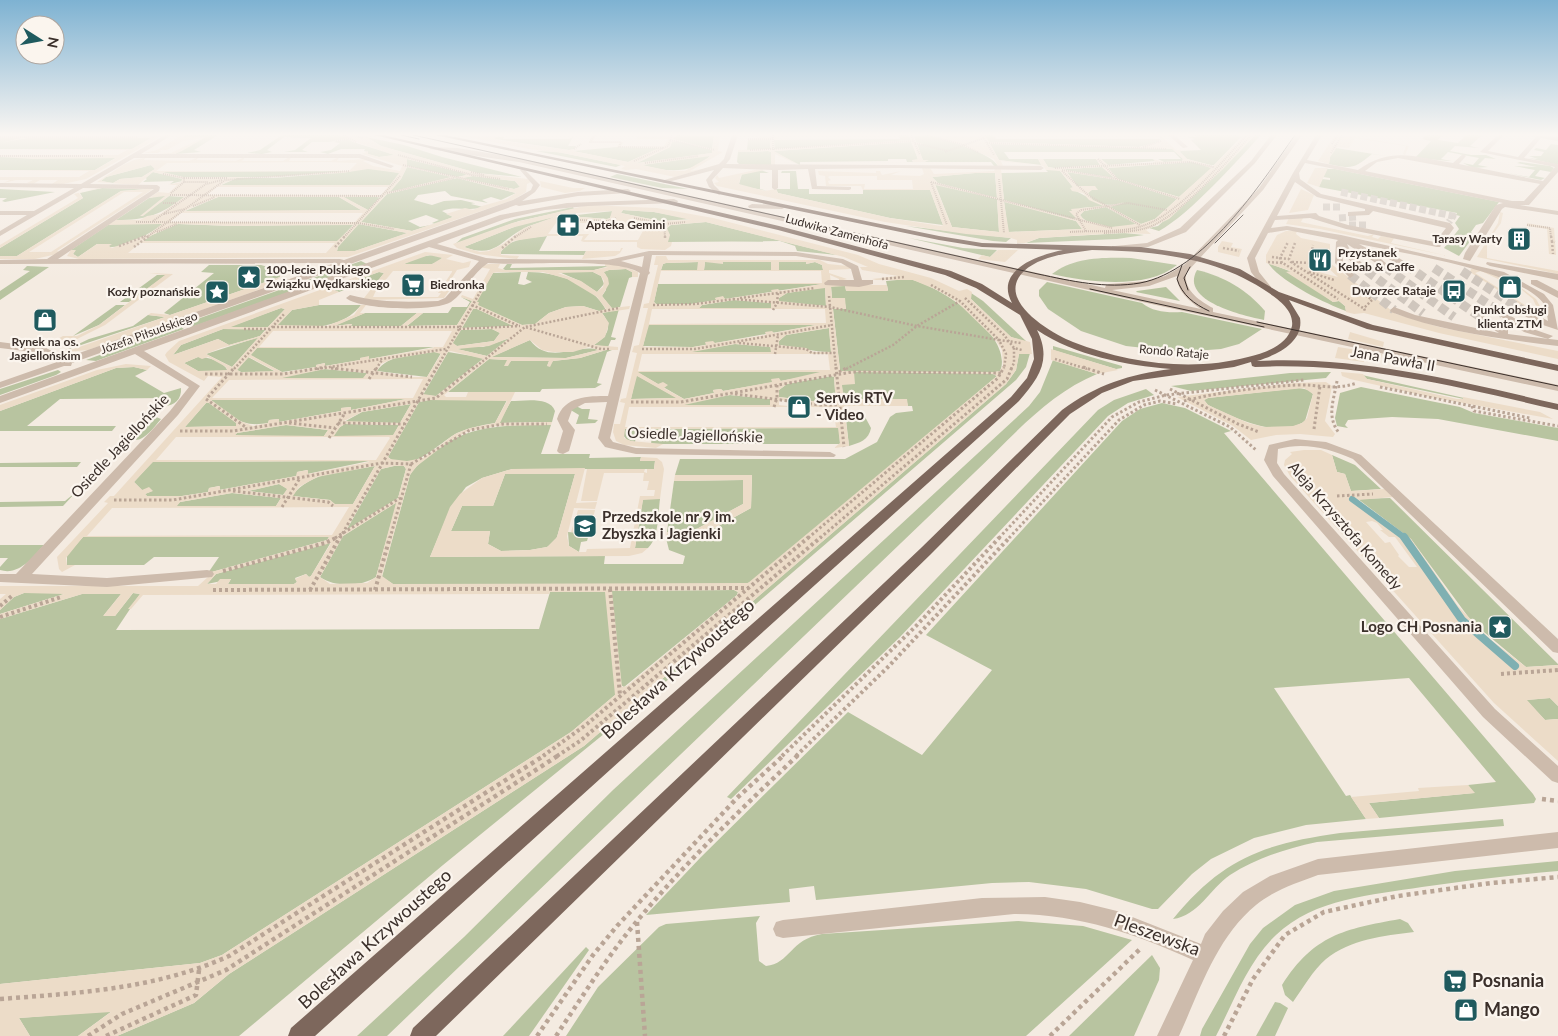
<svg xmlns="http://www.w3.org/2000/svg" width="1558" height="1036" viewBox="0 0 1558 1036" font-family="Lato,sans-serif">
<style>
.green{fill:#b8c4a0}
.plaza{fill:#ecdcc8;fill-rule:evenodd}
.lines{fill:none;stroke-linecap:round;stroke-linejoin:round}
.stream-far1{stroke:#7fb0b2;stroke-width:6}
.stream{stroke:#7fb0b2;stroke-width:8}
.minor-tunnel-far1{stroke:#cfc6bd;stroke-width:7;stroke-dasharray:7 3;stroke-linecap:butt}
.minor-tunnel{stroke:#cfc6bd;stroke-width:9;stroke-dasharray:9 4.5;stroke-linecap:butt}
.path-far4{stroke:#b9a596;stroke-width:2;stroke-dasharray:1 1;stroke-linecap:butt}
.path-far3{stroke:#b9a596;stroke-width:2.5;stroke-dasharray:2 2;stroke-linecap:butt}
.path-far2{stroke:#b9a596;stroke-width:3;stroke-dasharray:2.5 2.5;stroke-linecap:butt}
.path-far1{stroke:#b9a596;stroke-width:4;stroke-dasharray:3 3;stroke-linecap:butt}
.path{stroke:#b9a596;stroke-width:4.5;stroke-dasharray:4 4;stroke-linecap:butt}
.minor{fill:#cdbbac;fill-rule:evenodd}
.major{fill:#7d675c;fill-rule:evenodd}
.tram{stroke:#3b302b;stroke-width:1}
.labels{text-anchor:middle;stroke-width:4.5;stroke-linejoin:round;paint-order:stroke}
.far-poi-label{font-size:12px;font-weight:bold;fill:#3b302b;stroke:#fbf5ee;text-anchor:start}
.far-street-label{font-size:12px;fill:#3b302b;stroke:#fbf5ee}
.street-label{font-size:15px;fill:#3b302b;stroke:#fbf5ee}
.poi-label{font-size:15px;font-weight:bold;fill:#3b302b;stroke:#fbf5ee;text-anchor:start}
.near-street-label{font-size:18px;fill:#3b302b;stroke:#fbf5ee}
.near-poi-label{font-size:18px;font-weight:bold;fill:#3b302b;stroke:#fbf5ee;text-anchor:start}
</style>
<rect width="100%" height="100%" fill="#f4ebe1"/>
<g class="green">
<polygon points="185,135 218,135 194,150 201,152 175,154 205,137 182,137"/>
<polygon points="282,135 340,135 348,138 329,142 312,142 302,150 308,152 284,152 295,150 311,138 284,137 267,150 272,152 262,154 247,153 260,150"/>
<polygon points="356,135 404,145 442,157 522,177 477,173 381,146 368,138"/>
<polygon points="496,135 496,137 504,137 503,139 569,139 573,137 568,146 576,146 574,149 569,150 495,139"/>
<polygon points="677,135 714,136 712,149 672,139"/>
<polygon points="899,135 909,135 911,140 774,149 774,140 900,139"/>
<path d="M928,135c17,5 62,17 70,31h-4l-3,-4h-67l5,-2 -6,1 -6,-17 6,1 -7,-3 -2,-6z"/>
<polygon points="984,135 993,135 996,139 1161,139 1158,142 1139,147 992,142 989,142"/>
<polygon points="1194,135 1239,135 1241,137 1214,165 1211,165 1187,159 1179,151 1201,150 1191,140 1195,139 1187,137 1197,137"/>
<path d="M1255,135h6c-25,27 -71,79 -102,96l-10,-3 9,-2 81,-74z"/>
<polygon points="1426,135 1442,135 1438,140 1458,143 1466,135 1482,135 1470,146 1479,148 1455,146 1450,151 1471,155 1486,155 1496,159 1485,158 1478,165 1488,167 1473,168 1463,163 1473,165 1479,158 1448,152 1441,159 1451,161 1449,161 1415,158 1431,141 1422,139"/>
<polygon points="0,138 151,138 132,149 0,149"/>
<polygon points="348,139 353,142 395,155 379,157 368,154 368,152 364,151 365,149 341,149 328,154 320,152 331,150 340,143 333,142"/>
<polygon points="748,140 771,140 771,149 747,150"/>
<polygon points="677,141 712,150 712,153 637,163 670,147 672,142"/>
<polygon points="912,142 918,160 912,160 913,162 907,162 906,159 888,159 888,161 800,162 800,165 774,152 774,151"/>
<polygon points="990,144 1173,149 1183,159 1182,161 1164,162 1158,159 1181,159 1174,152 1004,152 1009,159 1038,159 1042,165 999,160"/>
<polygon points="1551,144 1558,145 1558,165 1528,158 1538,159 1529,156 1541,156 1544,152 1534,150 1536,148 1546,150"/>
<polygon points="617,147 660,148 628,162 573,151"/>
<path d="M1336,148l50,8 -14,-2c-18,15 -21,15 -43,10l1,-7z"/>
<polygon points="536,151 558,152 621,165 616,167"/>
<polygon points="768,151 771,152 771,166 739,164 737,162 738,152"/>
<path d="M711,155c-20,20 -44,17 -69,10z"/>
<polygon points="0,157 117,157 95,170 0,170"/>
<polygon points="407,159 460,172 467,175 457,177 407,166"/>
<polygon points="1043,159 1096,159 1100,165 1054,168 1048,167"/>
<polygon points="1101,159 1153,159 1155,161 1108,165"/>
<polygon points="361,162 371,167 368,168 400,173 390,185 219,186 237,178 274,178 348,172 355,170"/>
<polygon points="1192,162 1212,168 1179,197 1118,179 1108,168"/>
<polygon points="1520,162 1550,166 1554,168 1551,172 1540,170 1535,176 1545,178 1541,180 1507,173 1529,177 1535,170 1514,166 1537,167 1517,163"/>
<polygon points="151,165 155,169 142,177 120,179 113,183 101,181 106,177"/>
<polygon points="407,167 453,177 389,192 401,179"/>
<polygon points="1102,167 1115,178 1065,170 1066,169"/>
<polygon points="1052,169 1060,171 1076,191 1104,206 1081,208 1074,214 1076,218 1073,219 1004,200 1001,173 1048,172 1046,170"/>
<polygon points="1327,169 1335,169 1499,202 1483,223 1476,225 1471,232 1474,236 1459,256 1444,248 1459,229 1455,223 1460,216 1456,215 1457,213 1319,187 1322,179 1330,180 1330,178 1323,177"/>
<polygon points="761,170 769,173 760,173 760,189 768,191 741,186 739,184 742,174"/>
<polygon points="349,171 275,177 183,177 160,172"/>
<polygon points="782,171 796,171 798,189 809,189 809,194 863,194 863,190 930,190 943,225 890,218 778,193 776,189 790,189 790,173 781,173"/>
<polygon points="153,172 182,179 182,181 170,184 174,181 143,182 147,179 144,177"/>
<path d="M1067,172l51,8 59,19 -22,20 -14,5 -32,-17 16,-4c-13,2 -32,5 -37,-10l7,-7h-18z"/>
<polygon points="975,173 995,173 997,198 938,183 932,177"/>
<polygon points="617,174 688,189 662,188 610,177"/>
<polygon points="473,176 515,181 520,187 514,189 461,178"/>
<path d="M457,178l59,15 -15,7 -10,-3 -9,3 6,3 -37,-7 -6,-5 -27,4 -4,5 18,5 12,-4 17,-1 26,6 -13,-3 -3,1 12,3c-15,5 -27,-2 -41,4l11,6 -18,7 -3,-1 7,-3 -13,-5 -18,6 12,6 11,-2 -19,6 -51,-9 26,-28z"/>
<polygon points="935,184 997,199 999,232 952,227"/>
<polygon points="102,188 148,189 121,191 17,256 0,256 0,248 83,198 80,193"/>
<polygon points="0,189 55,192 5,202 2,201 7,198 0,198"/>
<path d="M158,196h8l-25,20 28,-20 16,1c-26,18 -37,23 -69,23l33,-22z"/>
<polygon points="218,197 339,197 361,210 183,212"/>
<polygon points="343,197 377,197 380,198 368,210"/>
<polygon points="1004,201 1076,221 1082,229 1008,232"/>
<polygon points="573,207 574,209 519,221 455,244 462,238 515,219"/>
<path d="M1106,207l30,17c-15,5 -47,5 -56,-9l4,-4z"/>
<polygon points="623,210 654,212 692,219 660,221 621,213"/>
<polygon points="613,211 610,218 607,219 568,216"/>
<path d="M554,217c-8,5 -20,6 -29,11 -25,12 -29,31 -61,19l55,-22z"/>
<polygon points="706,222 837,255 797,251 795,246 780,241 668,242 667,228 671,225"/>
<path d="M116,223l47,1c-12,9 -36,23 -51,23 -4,0 -11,-2 -15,-3l-19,13 -5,-3 2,-3 -4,-1 37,-25z"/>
<polygon points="178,224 233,226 354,224 338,241 143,241 152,235"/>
<polygon points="358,224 408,233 355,251 337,251 338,247"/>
<polygon points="906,226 1011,238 1006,242 993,241"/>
<polygon points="1125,233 1144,235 1117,239 1026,243 1039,238"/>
<path d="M547,236l-8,15h47l-2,4 -84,-1c6,-16 32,-16 47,-18z"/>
<polygon points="909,238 963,248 997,250 990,257"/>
<path d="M433,255l10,2c-8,11 -28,9 -39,7l14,-7z"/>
<path d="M1131,258l46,7c-30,25 -90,17 -125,9 21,-17 52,-17 79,-16z"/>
<polygon points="361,261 367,264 192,327 186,323"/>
<polygon points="699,262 698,270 661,270 663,264 666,263"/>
<polygon points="705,262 771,262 771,270 704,270"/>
<polygon points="778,262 806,262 806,264 815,262 822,265 823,270 778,270"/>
<path d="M1268,263l24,9 41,30 6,-1 6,5 1,5c-21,-8 -65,-29 -78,-48z"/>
<polygon points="507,264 512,264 510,268 609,266 594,270 505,270 503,269"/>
<polygon points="209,265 261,265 278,270 280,277 170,315 164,313 214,273 201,272"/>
<polygon points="27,266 49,267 0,300 0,291 30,271 23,270"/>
<polygon points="626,269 632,272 632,277 629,278 620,307 612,309 602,296 606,290 606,275 603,272 609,270"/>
<path d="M1197,270c28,7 49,19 68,41l-1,9c-20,-4 -85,-19 -67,-50z"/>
<polygon points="379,272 384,273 377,282 365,282 339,292 332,289"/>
<path d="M521,272l-3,12 6,1 8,-3 -6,-3 2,-7c29,0 64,11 78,38l-7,1 -16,-5 -17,1 -17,6 -14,11 -13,1 -45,-20 -1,-3 17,-29z"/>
<polygon points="559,272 593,272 601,276 604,284 597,292 580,281"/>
<polygon points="157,275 166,275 129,302 120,302"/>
<path d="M908,279c31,5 107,57 92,92l-10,2 7,3 -244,205 -11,4 -349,-1 -11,-7 28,-102 3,-5c44,-45 79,-45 138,-45l-10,29h49l-1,4 52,-1 -1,4h15l-1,8h-142l-30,9 -16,9 -15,20 -21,50 175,-1 -1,8h79l2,-8 -16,-6 -3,-12h31l54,-30 1,-33h-77l5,-16h165l32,-17 13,-25 6,-4 17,-2 -1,-5h-4l-2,-7h-51v4l-11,1 -11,-95h13l-2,-11h-12l-1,-12h14l1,4h42l-2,-9z"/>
<path d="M1047,282l95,21c11,9 26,10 40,9l80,17 -23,15 -18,5 -40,3 -55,-6 -45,-15 -33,-22 -9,-13v-6z"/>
<polygon points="658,284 822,284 725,299 722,297 715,298 717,300 691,304 656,304 654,302"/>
<polygon points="825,287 826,306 779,302 779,298 787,293"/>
<polygon points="1166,287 1180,301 1136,292 1137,291"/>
<polygon points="971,293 983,301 1027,342 1011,337 971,299"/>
<polygon points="461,297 472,301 457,325 407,326 423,313 448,313 452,307 467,307 470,302"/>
<polygon points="734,300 771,303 771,308 699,308 702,305"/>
<polygon points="116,305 125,305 99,325 73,336"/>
<path d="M319,305h42c-18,24 -56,25 -84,20l15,-15z"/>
<polygon points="281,308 285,309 268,327 229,327"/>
<polygon points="473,309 477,309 514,326 462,328"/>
<path d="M619,309l-8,28 5,1 -1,2h-4l-3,7 -14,-2c14,-9 19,-18 8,-32z"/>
<polygon points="365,313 417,313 401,326 351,326 352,324 333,326"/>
<polygon points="148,315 165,317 66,350 89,339 133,326"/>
<polygon points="648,325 816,325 693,347 643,346"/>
<polygon points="179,326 184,329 96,361 86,360"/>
<path d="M829,328l2,24c-18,0 -34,-5 -52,-7v-4l7,-6z"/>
<polygon points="223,329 266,329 260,336 229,345 218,339 173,355 181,345"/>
<polygon points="492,329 500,333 494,341 457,346 452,343 461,330"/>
<polygon points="259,337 232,367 206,354"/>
<polygon points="510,338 487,356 457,349 470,346 483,347"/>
<path d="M530,340c19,26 47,3 69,10l-33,8 -75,-1z"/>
<polygon points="735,344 771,347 771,352 692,353 692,351"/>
<polygon points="1053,346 1122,366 1122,368 1116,369 1053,350"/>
<polygon points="434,347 369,359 368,357 360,358 360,360 325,366 325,363 316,365 316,367 282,372 250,355 257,348"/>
<polygon points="606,350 612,350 607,352 597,383 602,384 595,388 542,389 540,392 448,392 489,359 508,360 505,366 511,361 549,361 547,366 553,361 580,358"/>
<path d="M434,352l7,1 -14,24 -50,-6c11,-17 38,-16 57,-19z"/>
<polygon points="448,352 484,358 436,396 423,395"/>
<polygon points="1030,353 1026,367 1016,380 626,716 443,865 239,1036 117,1036 194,1003 229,974 584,746 1006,384 1016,370 1019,354"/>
<path d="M198,357c10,0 25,4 30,14h-30l-14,-8z"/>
<polygon points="248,357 276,372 241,372 237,370"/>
<path d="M1053,360l44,14c-49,20 -85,63 -123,99l-587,563h-30l107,-99 149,-147 416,-384 11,-14z"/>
<path d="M134,367l13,3 -12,6 29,17 17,-5c1,12 -8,19 -19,18l4,-8 -106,1 -33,27h89l-4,5h-112v-20l116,-43z"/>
<polygon points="325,369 367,373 364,378 282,378 284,376"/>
<polygon points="58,370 61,372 56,375 0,395 0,389"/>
<polygon points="637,372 820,372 820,374 723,391 721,389 713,390 714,393 684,399"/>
<polygon points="1331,372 1326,378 1191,391 1171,386 1290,373"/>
<polygon points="636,375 677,398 631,399"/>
<polygon points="1362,375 1464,398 1464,399 1367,379"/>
<polygon points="831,376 834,377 836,404 779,397 779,390 787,384"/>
<polygon points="1361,387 1460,407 1474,413 1558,428 1558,441 1438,419 1392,417 1348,420 1345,425 1348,428 1337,426 1335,418 1340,393"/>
<path d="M1299,388l10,2 4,4 -8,27c-27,19 -72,-4 -97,-16l-4,-5 4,-2z"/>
<polygon points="1146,389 1154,395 1128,403 1108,416 900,637 731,799 727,797 1098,410 1114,400"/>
<polygon points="730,395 770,399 770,405 684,405 685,403"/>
<path d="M406,399l-55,11v-3l-10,1v3l-62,11v-3l-10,1 -1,3c-28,5 -35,-7 -57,-23z"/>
<path d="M429,400h78l-12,23c-14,2 -26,5 -38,10 -19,10 -46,43 -69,24l31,-55z"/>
<path d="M511,401c12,0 39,-5 44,10l-3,11 -53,1z"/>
<polygon points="206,403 209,403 237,423 236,426 185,427"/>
<polygon points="1162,403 1185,408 1231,431 1224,433 1533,794 1536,799 1534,803 1379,818 1369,803 1474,793 1468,785 1496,782 1409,678 1274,688 1346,796 1350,795 1366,819 1306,825 1254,838 1211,859 1192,874 1158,909 1152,909 1086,889 1029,882 992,883 816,900 814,886 789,889 790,902 646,915 701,857 848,712 922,755 992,670 926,635 1122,421 1140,409"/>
<polygon points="411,404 400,423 344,422 362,412"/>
<polygon points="576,406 582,409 590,409 588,419 598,420 595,423 576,424 579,415 569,409"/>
<path d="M845,411l19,4 7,13c-2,12 -12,15 -22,18z"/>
<path d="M156,417l5,2c-8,9 -19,27 -33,19l17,-18z"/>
<polygon points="345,424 399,425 393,436 333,436 340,427"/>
<polygon points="286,425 328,430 324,436 234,436 237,433"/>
<polygon points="839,428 840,444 651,444 652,436 636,436 635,442 627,440 623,435 625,429"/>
<polygon points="1332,455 1355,465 1381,489 1351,491 1345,474 1337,472"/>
<polygon points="369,461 307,474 307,470 297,472 297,476 219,490 219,486 209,488 208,492 182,496 147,496 145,494 152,491 142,490 134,482 152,462"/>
<polygon points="81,462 77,467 0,467 0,463"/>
<path d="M375,466l-22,38 -18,1 -5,-5 -38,-4c18,-25 55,-25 83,-30z"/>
<polygon points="394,466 404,466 406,469 398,498 346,531 381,469"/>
<polygon points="505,474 575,474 557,537 554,543 547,547 530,550 501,551 488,544 490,531 451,531 462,506 493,506"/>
<polygon points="743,480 743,504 691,532 667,532 674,481"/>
<polygon points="279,484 288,489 283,495 248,491"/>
<polygon points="76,492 63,506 0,507 0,502 65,501"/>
<polygon points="232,493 281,498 276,506 176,506 180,502"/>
<polygon points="1390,498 1558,664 1558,665 1526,667 1472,622 1411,539 1358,499"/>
<path d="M643,499h17c-2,14 -1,39 -12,49h-13z"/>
<path d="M397,502l-21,75c-15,10 -42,10 -56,0l23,-41z"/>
<polygon points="568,532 589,534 587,541 581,542 579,552 569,546"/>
<polygon points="83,537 329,537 327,540 208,573 219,557 154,557 144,565 67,565 67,555"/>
<polygon points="331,542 311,576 309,577 306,574 295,578 297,582 294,584 228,584 231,579 207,584 216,574"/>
<path d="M0,545h44c-11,12 -25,31 -44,25v-3l8,-9h-8z"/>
<polygon points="734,590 738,592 737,595 624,687 621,685 618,656 615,695 571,732 222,955 200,963 0,984 0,619 82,594 121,594 104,615 115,616 133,593 140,594 116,630 539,629 550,592 606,592 607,604 611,591"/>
<polygon points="24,593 67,593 0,614 0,610 14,597"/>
<polygon points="1550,698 1558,706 1558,719 1545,720 1526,700"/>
<path d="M1503,819l1,7 -187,16c-32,7 -60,16 -87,33 -20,14 -32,41 -57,44 50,-61 90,-75 167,-86z"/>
<path d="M1558,861v10c-46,4 -91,10 -136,16 -50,8 -107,11 -146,48 -28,26 -43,68 -60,101h-16l2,-7 48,-85 13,-16 32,-23 39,-14 121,-20z"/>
<path d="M760,916l-4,7 3,38 7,5c24,-2 24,-27 56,-32l196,-13 65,5 49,14 -106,96h-460l32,-49 61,-60 7,-3z"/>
<path d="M1400,919l8,4 6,9c-31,4 -63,7 -88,27 -13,11 -23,29 -33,43l-8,-7 -3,-10c32,-50 62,-56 118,-66z"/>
<polygon points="586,947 589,950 529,1036 503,1036"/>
<polygon points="1152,955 1160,968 1159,980 1134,1036 1069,1036"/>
<polygon points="1275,1002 1280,1003 1288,1008 1275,1036 1256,1036"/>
<polygon points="112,1011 78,1036 30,1036 19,1018"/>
</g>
<g class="plaza">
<polygon points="3,135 60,136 163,135 86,179 63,184 52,184 58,180 40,180 33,184 27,183 33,180 16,180 3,183 10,180 0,180 0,177 79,177 89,171 0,170 95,170 116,158 33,159 0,157 0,155 118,155 127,150 0,149 132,149 151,138 28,138 0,143 21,138 0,138"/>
<polygon points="182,135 185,135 183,137 206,137 182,151 175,154 159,154 171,153 202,138 183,141 167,150 159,150 161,151 158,153 144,153 157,150"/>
<path d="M340,135h16l12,3 13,8 96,27 51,6 3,3 -4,2 -1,8 -13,8 -165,57 -269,2 -12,-3 4,-6h5l-3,4 5,3 19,-13h15l-3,2 3,2 37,-14 13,-10 -54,1 8,-5h24l7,-4 13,-2 24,-17 -15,-1 -26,20h-3l25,-20 -16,2 9,-6 11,1 8,-8h-9l13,-3 1,-3 -29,-7 -15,13 -41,-3 26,-17 11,-5 11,-2 -1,2 45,1 10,-4 -3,3 40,1 9,-4 -3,4h41l6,-4h2l-2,4h42l8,-4 -2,4 30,-2 3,1 -7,1 10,5 27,5 2,-5 -40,-12 6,-3v3l11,3 15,-2 -46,-16 -19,3 19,-4zM407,159l53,13 7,3 -10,2 -50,-11zM325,162l32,1 -8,8h-193l11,-8zM151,165l4,4 -13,8 -22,2 -7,4 -12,-2 5,-4zM407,167l44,10 -61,15 11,-13zM368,169l31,4 -9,12h-170l17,-7 105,-5zM346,171l-71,6h-92l-20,-5zM473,176l42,5 5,6 -6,2 -51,-11zM457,178l59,15 -9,6 -25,7 -9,4 -8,-2 -19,6 7,3 -41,14 -51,-9 26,-28zM217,187h171l-7,8h-174zM218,197h121l22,13 -177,1zM344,197h36l-12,13zM181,213h182l-8,9h-185zM178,224l55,2 121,-1 -17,16h-194l9,-6zM359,224l48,9 -52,18h-18l1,-4zM140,243h195l-9,10h-198z"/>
<path d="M457,135l25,2 2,-1 -6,-1h18l-1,4 9,2 65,9 9,-1 -5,2 55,11 31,-14 -42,-1 2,-4 -30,-1 3,-7h85l-4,4 39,10 2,-13 -2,-1h8l-2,16 5,1 -33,19 12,-2 -27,8 -39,-8 -10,1 -5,-1 4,-3 -62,-13 -34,-4zM597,135h42l-3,4h32l-4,7h-43l3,-4h-32zM678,141l34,9v3l-75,10 33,-16 2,-5zM711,156l-26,15h-14l-29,-6z"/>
<path d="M768,135l12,3 -6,2 1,9 136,-9 -2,-5h75l5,7h3l147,5 19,-5 3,-3 -5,-4h4l16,15h6l-2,2 7,7 26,7 28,-28 -2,-3h16l-32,34 -54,50 -23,11 5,4 -32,-1 -80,5 -14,5h-8v-3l-6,-2 -45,-4 -81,-12 -168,-36 -3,-3 5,-1 -4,-4 2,-3 2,3 36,-8h10l-24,5 -2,9 26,7 11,-2 2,4 112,25 51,8 2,-1 -13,-35h-67l-2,-4h-35l-1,-10 -6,-1 -1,-4 58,2v-2h4l2,4 19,-4 -10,4 29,1 4,-2 -2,-6h8l4,6 60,-3 1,-2 6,-1 3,32 69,19 3,-1 -7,-7h3l-1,-2 32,-3 -14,-6 -6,-7 -11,-2 -2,-3 3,-1 -13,-16 -14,-1 -3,-4 -42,-5 2,5h-5l-4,-7 -30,-13 -36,-11 -14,1 2,6 8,2h-7l6,16h6l-5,2h-11l-1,-2 6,-1 -7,-17 -137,9 25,14 -24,-11v12h-4v-14l-3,-1 -30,1v-2l32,-1v-9h-22zM990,144l182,5 11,10 -1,2 -18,1 -11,-3 2,2 -2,2 -45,2 -7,-6h-5l4,6 -46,3 -6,-1 -5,-8h-5l3,6h-6l-36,-5zM1192,162l19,6 -32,29 -61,-18 -10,-11zM1102,167l12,11 -49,-8 1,-1zM1067,172l51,8 59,19 -22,20 -14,5 -31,-17 15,-5 -17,4 -15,-6 -5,-7 4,-3h6l-3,-4h-18zM975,173h20l2,25 -59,-15 -6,-6zM830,176h47v4h35l1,9h-49l1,-5h-36l-1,-3 3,-1 -3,-3zM935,185l62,14 2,33 -47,-5zM1004,202l72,19 6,8 -73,3zM1106,207l30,17 -25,3 -27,-7 -4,-5 4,-4z"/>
<polygon points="1335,135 1344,135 1409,146 1405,155 1403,154 1406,146 1355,138 1349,148 1337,147 1330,157 1329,164 1318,161"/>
<polygon points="1315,168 1328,168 1319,187 1307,183"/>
<polygon points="540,181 573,188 585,188 580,191 565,193 541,187"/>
<path d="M102,187h42l9,2 -96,62 2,1 -2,2 -22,5h-35v-3h17l104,-65 26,-2 -45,-1 -21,4 -2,1 4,5 -83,50v-3l78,-47 -4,-4zM124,192h19l-92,60h-22z"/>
<polygon points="1301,189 1314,195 1308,210 1289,213"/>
<path d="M588,205l69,3 56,10 145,37 21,9 52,14 28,13 8,-2 5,3 -1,7 40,38 19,5 2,12h-13l-3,16 -10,14 -422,362 -355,228 -35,29 -77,33h-39l33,-24 -92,6 11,18h-30v-52l200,-21 22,-8 349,-223 44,-37 -10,-103h-55l-1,2 -406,1 -12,14h-3l12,-15 -7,-1 -18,23h-12l18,-22h-39l-82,25v-5l64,-20 -40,-1 -10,4 -14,13v-11l6,-5h-6v-8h198l10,-9v-4l119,-33 2,-3h-246l-17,21 1,7h8l-13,7 -3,-3 -2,-12 51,-54 -4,-1 6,-6h4l108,-119 -14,-1 -4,5 -35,-19 -4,-7 2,-3 12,-11 246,-89 28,3 -7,4 17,4 8,-2 -2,6 -12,3 -12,19 4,2 -5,7 -76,2 -4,-2 20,-25 -5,-1 -47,17 7,3 -20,8v5l-27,5 -14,15 49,1 27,-11 7,-10h5l-6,8h5l-30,13 17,-2 -1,2h50l16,-13h6l-16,13 50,-1 15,-24 -11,-4 1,-2 11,4 17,-30 -11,-2 9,-3h12l-2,4 7,2h89l14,-3 -3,-1v-2l15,1 18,7v5h-6v-5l-6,-3 -17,1 -5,2 4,6 1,6 -7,12 10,12 18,-2 -1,3 -27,4 7,10 -1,4 -3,10 -11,8 24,2v3h-12l-26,8 -27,3 -3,6 -3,-1 2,-5h-38l-3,5h-4l3,-6 -18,-1 -45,36 2,2h20l2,-5h47l-15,31 52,-1 -1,3 -55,1 -28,5 -21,12 -30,23 -7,9 -28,101 11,8 355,-1 249,-207 -3,-2 -140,-2 1,12 -13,1 2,18h11l-1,-4h53l1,7h-64l5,40 -15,2 6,-5 -2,-15 -213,1 -1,9 7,3 32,3 -7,4 -32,-3 -8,-4 -3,-9 1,-8h6l5,-21 -5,-1 1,-3 5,-1 11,-45 -5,-1 2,-6 5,-1 9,-37h-5l1,-4 5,-1 9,-38h-4l2,-9h10l2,4h152l8,4 20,2 3,3 -22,1v3l18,6 -8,2v-2l-9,-4 1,10h56l1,6h-42l-1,-5 -14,1 1,11h13l1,11h-13l7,62 155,1 5,-1 3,-6 -1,-15 -7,-11 -38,-37 -20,-12 -24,-10h-37l-4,-1 26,-3 -36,-6 -2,-3h8l-24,-10 -138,-35 -36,3 -3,3 3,7 -2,7h4l-1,4 -6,4 -24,-1 -4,-2v-5h-53l-3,-1 2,-5h-36l-34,5 -12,10v4l18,1 -2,3 -40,-5 -20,-6 -4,-4 59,-21zM623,210l31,2 37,8 -31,1 -39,-8zM612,211l-2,7 -3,1 -39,-3 8,-3zM554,217l-30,11 -21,16 -14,7 -9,1 -16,-5 47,-19zM556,223h52l-4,6h40l-6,11h-54l5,-6h-41zM429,255l13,3 -10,6h-28zM698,262l-1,8h-36l2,-6 3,-1zM705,262l18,2v-2h48v8h-67zM779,262h27v2l9,-2 7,3 1,5h-44zM393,271h59v1l-14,21h3l-3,4h-65l7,-15h4zM661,271h160l1,12 -164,1zM497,272h46l24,7 30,18 9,12 -7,2 -16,-5 -17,1 -17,6 -14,11 -13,1 -44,-20 1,-3h-2l16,-29zM593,272l8,4 3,5 -1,6 -6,5 -16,-11 -23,-8zM658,284h164l-42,7 -2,-2 -7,1 1,2 -47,7 -2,-3 -8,2 1,2 -25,4h-35l-2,-2zM825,288l1,18 -47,-5v-3l8,-5zM734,300l37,3v5h-72l3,-3zM281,308l4,1 -17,18h-37zM473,309h4l36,17 -51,2zM652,309h173l1,14 -177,1zM649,325h167l-42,8 -2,-2 -7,1 1,3 -51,8 -2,-2 -8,1 1,3 -13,2h-47l-3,-1zM829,328l2,24h-18l-7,-4 -27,-3v-4l7,-6zM223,329l43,1 -6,6 -31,9 -11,-6 -45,16 8,-10zM492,329l8,4 -6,8 -37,5 -4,-3 8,-13zM273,331h179l-9,16h-184zM258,338l-26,29 -26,-13 15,-6zM509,338l-22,18 -30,-7 32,-3zM530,340l12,10 11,2h20l16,-5 9,3 -32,8 -74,-1zM735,344l35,3 1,5h-79zM257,348l176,-1 1,1 -65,11v-3l-9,2v2l-35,6v-3l-9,2v2l-29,5h-5l-31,-17zM451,351l32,8 -47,37 -13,-2 25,-42zM434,352l7,2 -14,23h-14l-36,-6 4,-7 11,-5zM642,354h186l2,16 -192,1zM198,357l4,2 6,-2 18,10 1,3 -29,1 -14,-8zM249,357l26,14 -34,1 -4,-2zM325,369l42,4 -4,5h-81zM638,372h182l-39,9 -2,-3 -8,1 1,3 -49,9 -2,-2 -8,1 1,3 -30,6 -20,-11 4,-3 -5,-3 -5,2zM637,376l39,22 -45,1zM831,376l3,1 2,27 -57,-7v-7l8,-6zM423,379l-10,19h-201l17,-18zM730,395l40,4v6h-86zM406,399l-55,11v-3l-10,1v3l-62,11v-3l-10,1 -1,3 -15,3 -13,-5 -29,-21zM429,400l78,1 -12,22 -25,5 -15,6 -32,24 -16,3 -17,-2 -2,-2 31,-55zM779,400l27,3 1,4h26l3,20h-211l4,-20h168l-18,-2zM206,403h3l27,20v3l-51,1zM411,404l-11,19 -56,-2 18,-9zM345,424l54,1 -6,10 -59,1 6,-9zM286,425l42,5 -4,6 -89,-1 2,-2zM176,437h213l1,1 -14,22h-220zM153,462l215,-1 1,1 -61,12v-4l-11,2 -1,4 -76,14v-4l-11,2 -1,4 -26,4h-35l-2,-2 8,-3 -4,-4 -7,3 -8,-8zM375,466l-22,38h-18l-5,-4 -37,-4 6,-9 18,-10zM394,466h10l2,3 -8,29 -52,32 35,-61zM279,484l8,5 -4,6 -35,-4zM232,493l49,5 -5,8h-99l3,-4zM396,503l-20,74 -9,6 -37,1 -10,-7 23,-41zM349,507l-17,28 -245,1 25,-28zM331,543l-20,33 -2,1 -3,-3 -11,5 2,3 -3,2h-66l3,-5h-11l-4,5h-9l9,-10zM734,590l4,2 -1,3 -110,91 -5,1 -10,-96z"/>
<polygon points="1500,212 1503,213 1501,223 1487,243 1487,258 1558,271 1558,274 1477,257 1498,223"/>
<polygon points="1289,218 1303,218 1301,222 1305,223 1368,236 1374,234 1372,237 1378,239 1381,236 1394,238 1391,243 1448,256 1320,229 1286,224"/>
<polygon points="1527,223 1554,228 1556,255 1549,254 1547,229 1527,226"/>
<path d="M1286,231h11l-1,3 5,4 29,6v19l66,51 43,13 119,24v8l-119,-26 -75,-20 -10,1 -8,-2 -1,-6 -6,-5 -6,1 -47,-30 5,-1 -25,-8v-8l11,-20zM1317,249l6,1 2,15 13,12 -27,-7 3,-2 11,3 -8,-8z"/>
<polygon points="1222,241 1233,243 1231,247 1242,249 1239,257 1218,252 1218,247"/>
<polygon points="621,248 623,248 620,253 615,256 582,259 586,251 620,251"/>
<polygon points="998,250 1018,250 1005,262 978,259 982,255 990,257"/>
<path d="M1471,269h7l38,15 20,15 5,9 -3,3 -11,-2 -57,-37zM1481,271l41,19 11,9 4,9 -9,-1 -53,-34z"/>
<polygon points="149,273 173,274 105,325 67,344 52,345 54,341 63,336 77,336 99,325 165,275"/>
<polygon points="280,277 272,285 88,350 65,352 165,317 148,315 151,313 170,315"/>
<polygon points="1350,332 1384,342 1383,347 1348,339"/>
<polygon points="1338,347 1382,354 1381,359 1366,356 1364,362 1335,358"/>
<polygon points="1051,349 1116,369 1118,370 1097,374 1051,360"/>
<polygon points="126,364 151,366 147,370 134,367 116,368 0,411 0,405 97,370"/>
<polygon points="1341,372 1363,374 1367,379 1457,399 1463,399 1463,397 1540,412 1553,419 1430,397 1350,379 1342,376"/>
<path d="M1326,382l6,4 -7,35 10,13 -2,3 -33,-3 -24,1 -25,5 -18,-14 -56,-29 117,-14zM1304,388l9,6 -6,24 -5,5 -9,3 -29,1 -16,-4 -40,-18 -4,-5 4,-2z"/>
<path d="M1304,450h17l11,5 5,17 8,2 6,17 34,-2 8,8 -35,3 53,39 47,67 32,33 36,28 32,-2v41l-8,-8 -23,2 18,20 13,-1v42l-64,-58 -204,-227 -6,-11 1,-5 7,-6 -2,-2zM1372,521l5,2 6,7h-3l9,7h6l22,30h-8l-11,-11 1,-1 -9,-13 -5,1 -19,-21z"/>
<path d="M641,457l16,1 5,4 2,7 -4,30 -17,1 -8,48h13l-6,5 -13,3 -199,1 20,-50 10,-13 22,-16 30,-9 73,-1 -9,35 21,-1 -2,7 -21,-1 -7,28 2,10 10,6h7l1,-3 43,-1 10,-52h14l1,-6h-8l2,-9h-6l1,-8h-40l-7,28h-16l6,-32h58l-1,3 3,1v-4h7l1,-8h-15zM505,474h70l-18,63 -10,10 -17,3 -29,1 -13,-7 2,-13h-39l11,-25h31z"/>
<polygon points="675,475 752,475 751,508 696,538 666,538 667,532 691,532 743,504 743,480 674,481"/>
<polygon points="578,510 595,510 590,532 571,532"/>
<polygon points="1468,785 1475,793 1369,803 1379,818 1366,819 1351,797 1419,791 1418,788"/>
</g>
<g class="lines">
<polyline class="stream-far1" points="1352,499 1405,538"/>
<polyline class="stream" points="1404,537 1462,620 1515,666"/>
<g class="minor-tunnel-far1">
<polyline points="1341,192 1453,216 1449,222"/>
<polyline points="1323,207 1340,207"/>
<polyline points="1339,218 1356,217"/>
<polyline points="1349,225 1367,225"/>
</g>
<g class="minor-tunnel">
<polyline points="1406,265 1483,319"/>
<polyline points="1385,267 1454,317"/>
<polyline points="1434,268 1503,314"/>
<polyline points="1367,271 1423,313"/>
<polyline points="1462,271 1522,310"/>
<polyline points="1350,275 1394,310"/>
</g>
<g class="path-far4">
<polyline points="343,135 356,142"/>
<polyline points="352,135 363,138"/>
<polyline points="595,135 590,142 621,142 619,147 663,148"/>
<polyline points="773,135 773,150"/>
<polyline points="911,135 920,155"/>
<polyline points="928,135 963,145 979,153"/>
<polyline points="982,135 994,155"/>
<polyline points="0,137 137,137"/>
<polyline points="748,139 773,139"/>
<polyline points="670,140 715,150"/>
<polyline points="336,141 350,138"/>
<polyline points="915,143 948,151"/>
<polyline points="987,143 1166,149"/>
<polyline points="1332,144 1338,135"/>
<polyline points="1143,147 1161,141"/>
<polyline points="574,149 581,144"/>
<polyline points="750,150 914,141"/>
<polyline points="945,152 984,138"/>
<polyline points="1331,153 1342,135"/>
<polyline points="398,155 472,175 501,179"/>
<polyline points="0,156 104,156"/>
<polyline points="1098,159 1117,179"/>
<polyline points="634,161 668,146 672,135"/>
<polyline points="1189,162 1214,167"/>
<polyline points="645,163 698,156"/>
<polyline points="403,165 509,189"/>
<polyline points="1055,168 1189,162"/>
<polyline points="1062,170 1117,179 1180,199"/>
<polyline points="1062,171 1088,195 1140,225"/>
<polyline points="471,172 484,175"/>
<polyline points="163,174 184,178 184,182 208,182"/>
<polyline points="184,178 228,178"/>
<polyline points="999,179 1004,233"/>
<polyline points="931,182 1112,228"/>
<polyline points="931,182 947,225"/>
<polyline points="171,193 184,182"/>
<polyline points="387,193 454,178"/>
<polyline points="170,195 384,196"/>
<polyline points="163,203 177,203"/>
<polyline points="193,206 215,197"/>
<polyline points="164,214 185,209"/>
<polyline points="634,218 664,224 665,237"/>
<polyline points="580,220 608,221 616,218"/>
<polyline points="153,221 206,184 222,180"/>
<polyline points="136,222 358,223 394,229"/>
<polyline points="664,224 686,222"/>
<polyline points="1527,225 1550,228 1551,237"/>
<polyline points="1086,231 1076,214 1081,210 1128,203 1167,210"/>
<polyline points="157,232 177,224"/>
<path d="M1070,232c26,-2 56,2 80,-9 32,-14 73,-62 97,-88"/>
<path d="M1104,233c16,-1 35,-1 50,-8 32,-16 73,-63 97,-90"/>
<polyline points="142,237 146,236"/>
<polyline points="147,237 225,180 350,171"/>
<polyline points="344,237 400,176"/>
<polyline points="515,237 531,227"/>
</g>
<g class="path-far3">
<polyline points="665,236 665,239"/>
<polyline points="1551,236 1552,241 1555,242"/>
<polyline points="1552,241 1553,254"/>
<polyline points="1295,243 1289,259 1291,262 1363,308"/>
<polyline points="119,246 146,236"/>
<polyline points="134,247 149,236"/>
<polyline points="335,247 345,236"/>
<polyline points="502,248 516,236"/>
<polyline points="1223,248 1239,251"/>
<polyline points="1272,257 1289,259"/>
<polyline points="1268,262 1283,263 1338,299"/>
<polyline points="1292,262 1310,263 1313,245"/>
<polyline points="1282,263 1280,258 1288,242"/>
<polyline points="1309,272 1334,280"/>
<polyline points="882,279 904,277"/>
<polyline points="931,285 960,301 999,340 1021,343"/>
<polyline points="1356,288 1372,300 1364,308 1365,311"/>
<polyline points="829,296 836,369"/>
<polyline points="740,298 815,288"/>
<polyline points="965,298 1004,335 1014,348 1022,350"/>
<polyline points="733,299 830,307 917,326 999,340 1006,354 1004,369"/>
<polyline points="472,305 519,326"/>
<polyline points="653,305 695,304 734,299"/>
<polyline points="773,310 777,303 778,293"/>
<polyline points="273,327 459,327"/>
<polyline points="244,329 270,329"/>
<polyline points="459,329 520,326"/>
<polyline points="739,343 806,349 812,353 835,353"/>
<polyline points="609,349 601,349 525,327 619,308"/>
<polyline points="642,349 695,349 832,325"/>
<polyline points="775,354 778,335"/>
<polyline points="1055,359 1087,369"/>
<polyline points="331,368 337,369"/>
<polyline points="234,369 285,313"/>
<polyline points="317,369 446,349"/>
<polyline points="376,369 382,360"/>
<polyline points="436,369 483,287"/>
<polyline points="473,369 525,327"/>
<polyline points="846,369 893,345 917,326 960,301"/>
<polyline points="1011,369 1014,363 1014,348"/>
</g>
<g class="path-far2">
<polyline points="836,367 844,447"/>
<polyline points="1083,367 1104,374"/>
<polyline points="331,368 412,377"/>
<polyline points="839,372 848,367"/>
<polyline points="205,374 283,374 326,367"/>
<polyline points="369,379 377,367"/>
<path d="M1337,381c-3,19 -11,35 2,52"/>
<polyline points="1380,387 1530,418"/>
<polyline points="1170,389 1238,424 1259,432"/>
<polyline points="1155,390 1230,427 1256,450"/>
<polyline points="735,394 819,405 839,405"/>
<polyline points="208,397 235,367"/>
<polyline points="206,399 247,428"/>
<path d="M1184,401c36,-9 75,-14 112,-16 23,-1 37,6 61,-2"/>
<polyline points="631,402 681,402 852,372 1002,373"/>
<polyline points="1472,406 1474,411 1558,426"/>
<polyline points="774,407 777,398 777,385"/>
<polyline points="289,423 335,428"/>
<polyline points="338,423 404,424"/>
<polyline points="1314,429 1320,386"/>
<polyline points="180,431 233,431 436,398 474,367"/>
<polyline points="329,438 345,413"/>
<polyline points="411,464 470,430 503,424 547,424"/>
<polyline points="233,491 328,502 333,506"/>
<polyline points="1337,496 1373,494"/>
<polyline points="114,500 173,500 382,463 411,464 390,538"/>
<polyline points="282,507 300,478"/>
<polyline points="335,538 400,498"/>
<polyline points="340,538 437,367"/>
<polyline points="808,538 998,378 1004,367"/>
<polyline points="820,538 1007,379 1012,367"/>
<polyline points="999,538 1112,417 1139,402 1166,395 1304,380"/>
<polyline points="1009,538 1119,420 1144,405 1160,401 1177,404"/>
</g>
<g class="path-far1">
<polyline points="223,571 325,543 338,537"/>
<polyline points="610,589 620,695"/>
<polyline points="213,590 749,588"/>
<polyline points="310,590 340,537"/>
<polyline points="375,590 390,537"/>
<polyline points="0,606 13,595"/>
<polyline points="0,617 61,597"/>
<polyline points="1501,674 1558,670"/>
<polyline points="543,756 587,724 809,537"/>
<polyline points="557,756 580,741 821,537"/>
<polyline points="782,756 916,626 1000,537"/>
<polyline points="796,756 889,666 1010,537"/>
</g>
<g class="path">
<polyline points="1542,799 1558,801"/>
<polyline points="637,922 645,1036"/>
<path d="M0,999c79,-6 156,-10 229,-43l316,-201"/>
<polyline points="88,1036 122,1014 226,970 559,755"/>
<polyline points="106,1036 196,995 199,970"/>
<polyline points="537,1036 593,955 617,926 737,798 784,755"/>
<path d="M556,1036c26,-39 51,-79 81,-115 49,-59 105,-113 161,-166"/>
<polyline points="1050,1036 1140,949"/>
<polyline points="1224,1036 1253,979 1285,935 1324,912 1398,896 1491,883 1558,877"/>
</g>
<g class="minor">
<polygon points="165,135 172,135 141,154 360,154 394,166 391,168 359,158 134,158 90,184 157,185 160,187 159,191 58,259 340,259 344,260 513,200 531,190 533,185 520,170 523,168 540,185 535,192 522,201 578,192 628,189 631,191 628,193 578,196 519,206 516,205 72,363 71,366 64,366 0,388 0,382 57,362 41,353 0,348 0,342 46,348 65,358 335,263 0,264 0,260 47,259 154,189 83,188 0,236 0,231 27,215 0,215 0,211 34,211 74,188 0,187 0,183 81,184"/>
<polygon points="732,135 738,135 730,159 726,164 1041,166 1044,168 1041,170 899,168 815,169 817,186 851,187 851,189 849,190 812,189 808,169 778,170 778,188 775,190 772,188 772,170 723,168 712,180 714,185 722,193 719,195 709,187 706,180 714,170 664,183 661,181 719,164 724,159"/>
<polygon points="1168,135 1174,135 1188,147 1183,148"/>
<polygon points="1271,135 1277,135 1255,163 1186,232 1148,247 1112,250 1112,246 1115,246 1147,243 1180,228 1251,161"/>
<path d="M1296,135h6l-39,55 -77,83c-2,18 13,27 27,35v4l345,73v6l-402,-86 -637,-143 -90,-13 3,-2 25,1 62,10 586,130 1,-3 3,-1 39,-3 17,-5 19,-11 75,-77zM1177,276c0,15 12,25 24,33l-89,-19 37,-4z"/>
<path d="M1316,135h6l-15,25 51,10c33,-24 58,-13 95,-7l10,-9 3,2 -7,8 84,17 12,-14 -75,-15 18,-17h6l-16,16 30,6 18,-20 -6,-2 28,2v4l-17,-3 -17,20 34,6v8l-29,33h-9l38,6v4l-53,-8 -3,2 -32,52 -7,-2 2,-6 31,-48 7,-2 -198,-40 -6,10 1,6 21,15 129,29 4,5 -14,19h-3l-91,-18 -36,-11 -35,2 -4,8 16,-2 54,9 163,37 40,22 9,11 5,25 -24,-8 -15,-10v-4h6l23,13c-1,-5 -1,-11 -3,-15 -17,-34 -149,-54 -186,-62l13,7 16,14 1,2 -4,2 -38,-25 5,10 19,17 -7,2 -21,-19v9l11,12 -4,3 -15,-15 1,-21 2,-2 -51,-10 -19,3 -13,25 4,14 12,15 -7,2 -13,-17 -4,-14 46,-85zM1398,158l142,26 -16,17h-12l-147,-30 12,-9zM1295,182l22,15 48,12v2l-17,1v4l21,-1 4,-4 73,17 -11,14 -87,-17 -29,-9 -3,-3 -39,3z"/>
<path d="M674,199l4,2 -1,2 -89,3 -43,4 -40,9 -68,25 49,14 12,1 110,1 41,-9 147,1 47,7 15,7 4,14h11v4l-14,3 -34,-2 -1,-2 4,-3h26l-3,-11 -10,-6 -45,-7 -144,-1 -3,16 1,2 -2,2 -38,163 3,4 23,6 194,4 6,3 -2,2 -198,-3 -27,-6 -4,-1 -7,-9 9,-36 -22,1 -13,7 -4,11 7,9 -6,21 -6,3 -4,-1 -2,-2 6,-20 -6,-12c7,-23 31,-23 51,-23l32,-123c-25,-16 -117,-7 -152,-10 -16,10 -22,29 -37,39 -16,10 -91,8 -105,-4l4,-3c30,8 58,7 88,6l7,-3 34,-37 -50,-14 -285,104 56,35 -22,29 -146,159 75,4 100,-8 5,1 2,3 -2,3 -105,10 -107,-5v-8h16l154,-163 19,-24 -54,-33 -135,49v-7l500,-181 67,-12zM644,256l-2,11 -21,-6z"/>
<polygon points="752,204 782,205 786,207 782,209 749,208 748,206"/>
<polygon points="1380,250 1386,250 1410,265 1403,267 1380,254"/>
<polygon points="1487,262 1558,274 1558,280 1490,266 1486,264"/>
<polygon points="1531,280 1537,280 1558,291 1558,298 1531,284"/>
<path d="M1394,307l21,8 84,18 -19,-12v-4l3,-1 25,14v4l50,6v6c-55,-7 -115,-14 -167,-34l-1,-2z"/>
<polygon points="1503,311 1530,328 1553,336 1548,339 1524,332 1500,316 1498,314"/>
<path d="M1295,439l31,3 35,13 197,184v14l-5,-1 -200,-193c-25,-11 -49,-17 -75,-10l-1,14 7,11 211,235 63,57v17l-6,-2 -69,-64 -210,-241 -9,-16 5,-15z"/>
<path d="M1558,832v16l-240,27c-21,8 -44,15 -62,30 -40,33 -56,85 -77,131h-22l36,-76c-57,-26 -115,-46 -179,-46l-231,24 -7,-2 -3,-7 3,-7 7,-2 199,-22 63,-1 35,5 37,9 84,33 4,-10 18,-23 20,-19 27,-16 48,-17z"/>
</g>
<path class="major" d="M374,135h9l396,91 172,45 31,13 30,19c-18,-33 26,-48 51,-53l-81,-3 -43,-7 -504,-105h10l494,101 43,7 159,4 49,7 50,15 39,23 94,33 185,40v6l-191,-42 -78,-29 11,18c4,24 -23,37 -43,43 103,-5 201,20 301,43v6c-100,-23 -199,-48 -303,-43l-3,-1 -1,-4 -17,5 -101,14 -31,12 -32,21 -139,140 -495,482h-26l3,-8 508,-480 141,-138c34,-25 68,-36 109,-41 -46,-4 -95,-13 -134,-39 15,30 2,48 -18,71l-704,635h-27l3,-8 720,-631 16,-19 7,-19 -2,-20 -12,-24 -44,-27 -31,-13 -167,-45zM1092,250c62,1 125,7 177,43 11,8 25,18 23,33 -4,19 -27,27 -44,31 -56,15 -121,6 -175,-15 -22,-9 -79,-42 -49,-71 18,-16 46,-18 68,-21z"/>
<g class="tram">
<polyline points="401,135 419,139"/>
<path d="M413,135l625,139c33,7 68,15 102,9 64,-12 120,-98 155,-148"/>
<polyline points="1215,243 1243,215"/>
<path d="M1182,265l-5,14c5,16 17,25 32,32"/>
<polyline points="1090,289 1264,327"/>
<polyline points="1188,290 1184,278 1190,267"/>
<polyline points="1257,322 1558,386"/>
</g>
</g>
<linearGradient id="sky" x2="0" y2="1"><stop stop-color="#7eb2d2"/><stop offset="0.48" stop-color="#faf6f2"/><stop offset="1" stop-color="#faf6f2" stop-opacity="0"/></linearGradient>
<rect width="1558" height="280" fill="url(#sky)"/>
<defs>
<g id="pharmacy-square" transform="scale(1.25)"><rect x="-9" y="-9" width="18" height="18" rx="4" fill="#1f5a5e" stroke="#fbf5ee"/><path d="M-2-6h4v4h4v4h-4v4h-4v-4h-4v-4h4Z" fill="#fff"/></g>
<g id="building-square" transform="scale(1.25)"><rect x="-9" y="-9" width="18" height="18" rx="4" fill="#1f5a5e" stroke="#fbf5ee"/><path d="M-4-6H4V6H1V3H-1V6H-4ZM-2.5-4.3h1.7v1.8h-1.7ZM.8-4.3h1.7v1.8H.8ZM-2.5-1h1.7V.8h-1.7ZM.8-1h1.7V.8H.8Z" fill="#fff"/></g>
<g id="restaurant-square" transform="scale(1.25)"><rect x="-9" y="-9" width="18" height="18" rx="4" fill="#1f5a5e" stroke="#fbf5ee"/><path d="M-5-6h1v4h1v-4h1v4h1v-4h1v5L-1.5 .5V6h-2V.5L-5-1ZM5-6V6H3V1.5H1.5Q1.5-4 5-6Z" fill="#fff"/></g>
<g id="sight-square" transform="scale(1.25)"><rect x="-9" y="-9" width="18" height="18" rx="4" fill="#1f5a5e" stroke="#fbf5ee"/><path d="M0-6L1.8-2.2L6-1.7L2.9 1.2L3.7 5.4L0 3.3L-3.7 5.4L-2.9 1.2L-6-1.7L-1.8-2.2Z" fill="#fff"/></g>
<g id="supermarket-square" transform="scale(1.25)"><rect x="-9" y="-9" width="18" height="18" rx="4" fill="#1f5a5e" stroke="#fbf5ee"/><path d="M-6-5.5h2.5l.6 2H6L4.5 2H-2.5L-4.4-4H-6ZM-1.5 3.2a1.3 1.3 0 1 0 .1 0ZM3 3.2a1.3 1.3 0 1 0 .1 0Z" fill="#fff"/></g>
<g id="shop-square" transform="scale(1.25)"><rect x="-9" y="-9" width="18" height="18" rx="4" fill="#1f5a5e" stroke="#fbf5ee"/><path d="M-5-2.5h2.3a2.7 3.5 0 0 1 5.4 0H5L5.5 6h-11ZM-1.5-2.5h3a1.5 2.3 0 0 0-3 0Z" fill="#fff"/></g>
<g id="bus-square" transform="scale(1.25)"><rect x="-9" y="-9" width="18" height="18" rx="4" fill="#1f5a5e" stroke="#fbf5ee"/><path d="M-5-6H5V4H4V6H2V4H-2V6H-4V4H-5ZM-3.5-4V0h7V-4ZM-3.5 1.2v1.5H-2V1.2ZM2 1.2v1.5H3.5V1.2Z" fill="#fff"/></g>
<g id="school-square" transform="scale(1.25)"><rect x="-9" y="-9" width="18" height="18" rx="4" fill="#1f5a5e" stroke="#fbf5ee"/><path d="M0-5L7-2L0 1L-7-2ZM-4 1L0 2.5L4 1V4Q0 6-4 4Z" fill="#fff"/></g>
</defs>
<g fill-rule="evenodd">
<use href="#pharmacy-square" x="568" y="225"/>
<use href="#building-square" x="1519" y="239"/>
<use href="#restaurant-square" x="1320" y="260"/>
<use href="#sight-square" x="249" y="277"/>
<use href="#supermarket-square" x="413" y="285"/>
<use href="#shop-square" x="1510" y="287"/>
<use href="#bus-square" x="1454" y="291"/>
<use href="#sight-square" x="217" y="292"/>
<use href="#shop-square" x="45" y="320"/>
<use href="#shop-square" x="799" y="407"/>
<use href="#school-square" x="585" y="526"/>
<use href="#sight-square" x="1500" y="627"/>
<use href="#supermarket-square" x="1455" y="981"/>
<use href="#shop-square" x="1466" y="1010"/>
</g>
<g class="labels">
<g class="far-poi-label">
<text x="586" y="229">Apteka Gemini</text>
<text x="1502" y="243" text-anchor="end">Tarasy Warty</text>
<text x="1338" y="257">Przystanek<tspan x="1338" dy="14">Kebab &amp; Caffe</tspan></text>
<text x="266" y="274">100-lecie Polskiego<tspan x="266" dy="14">Związku Wędkarskiego</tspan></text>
<text x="430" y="289">Biedronka</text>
<text x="1436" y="295" text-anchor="end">Dworzec Rataje</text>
<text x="200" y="296" text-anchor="end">Kozły poznańskie</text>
<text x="1510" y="314" text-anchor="middle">Punkt obsługi<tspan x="1510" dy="14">klienta ZTM</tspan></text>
<text x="45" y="346" text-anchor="middle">Rynek na os.<tspan x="45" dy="14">Jagiellońskim</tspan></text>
</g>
<g class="far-street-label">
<text transform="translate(837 232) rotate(15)" y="4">Ludwika Zamenhofa</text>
<text transform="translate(149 333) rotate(-20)" y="4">Józefa Piłsudskiego</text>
<text transform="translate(1174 352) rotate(5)" y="4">Rondo Rataje</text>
</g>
<g class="street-label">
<text transform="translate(1393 359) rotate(10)" y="5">Jana Pawła II</text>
<text transform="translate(695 435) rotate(2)" y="5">Osiedle Jagiellońskie</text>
<text transform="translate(120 446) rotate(-47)" y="5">Osiedle Jagiellońskie</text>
<text transform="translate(1345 526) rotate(49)" y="5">Aleja Krzysztofa Komedy</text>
</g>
<g class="poi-label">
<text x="816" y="403">Serwis RTV<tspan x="816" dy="17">- Video</tspan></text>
<text x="602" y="522">Przedszkole nr 9 im.<tspan x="602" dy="17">Zbyszka i Jagienki</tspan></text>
<text x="1482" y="632" text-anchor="end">Logo CH Posnania</text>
</g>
<g class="near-street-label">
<text transform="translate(678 669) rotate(-42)" y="6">Bolesława Krzywoustego</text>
<text transform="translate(1157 935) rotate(20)" y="6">Pleszewska</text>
<text transform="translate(375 939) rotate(-42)" y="6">Bolesława Krzywoustego</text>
</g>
<g class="near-poi-label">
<text x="1472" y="987">Posnania</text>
<text x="1484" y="1016">Mango</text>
</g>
</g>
<g transform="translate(40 40) rotate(101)"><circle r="24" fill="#fbf5ee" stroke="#aea6a0"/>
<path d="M0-4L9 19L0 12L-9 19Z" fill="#1f5a5e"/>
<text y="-8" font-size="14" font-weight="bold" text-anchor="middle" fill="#3b302b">N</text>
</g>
</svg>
